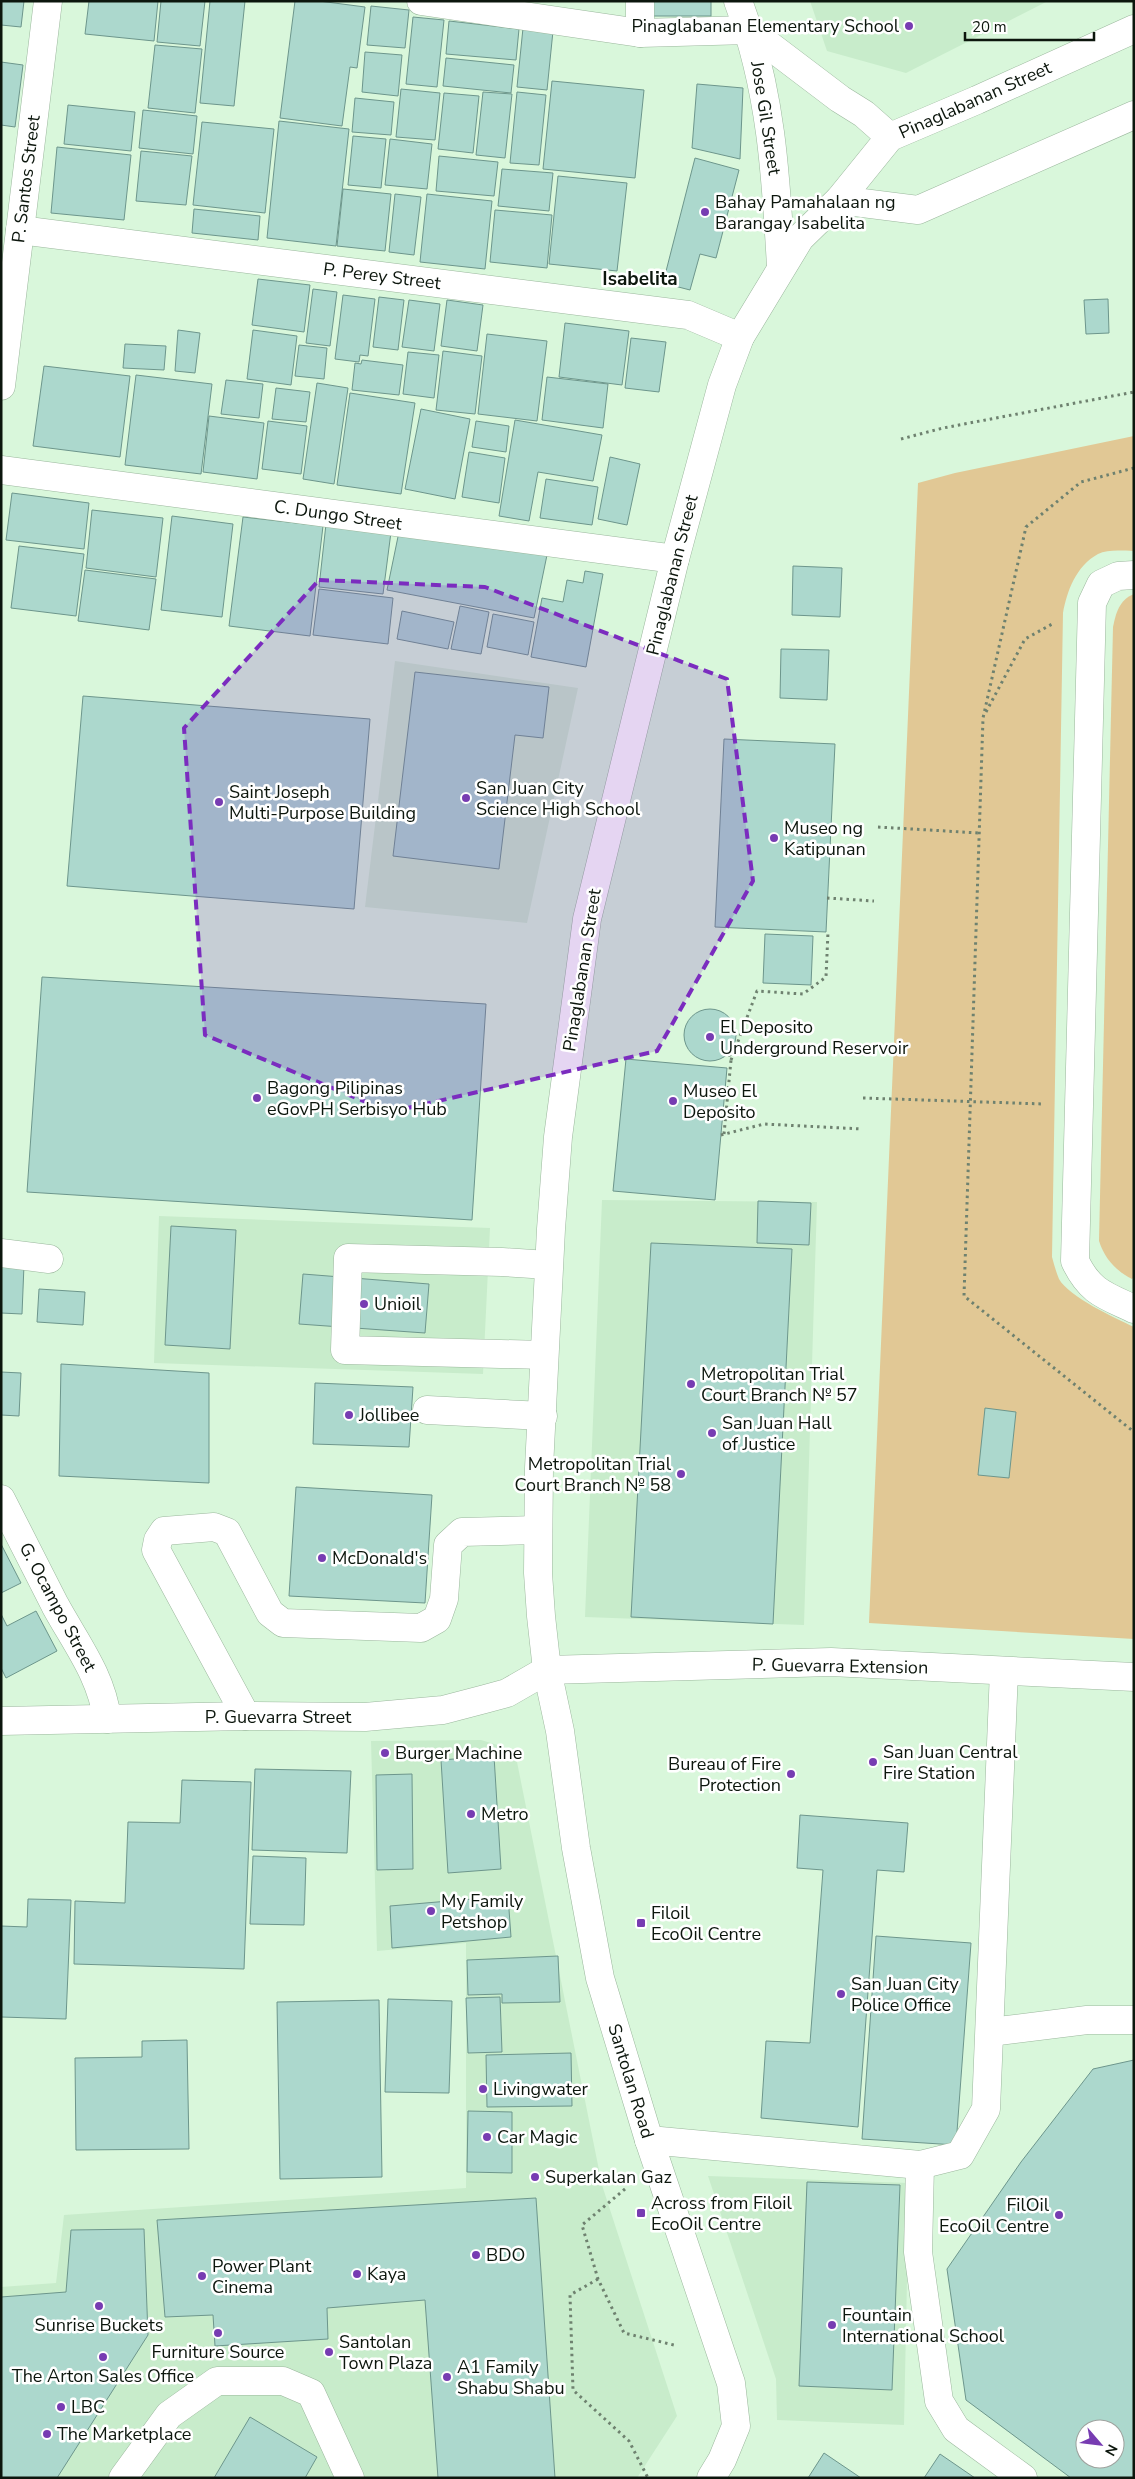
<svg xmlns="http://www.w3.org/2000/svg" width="1135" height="2479" viewBox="0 0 1135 2479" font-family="'Nunito Sans',sans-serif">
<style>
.built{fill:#c8eccb}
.green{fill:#e1c895}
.building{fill:#acd8cd;stroke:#6d968c;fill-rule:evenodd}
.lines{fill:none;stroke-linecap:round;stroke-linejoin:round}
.minor-casing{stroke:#9bb79d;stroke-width:29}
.major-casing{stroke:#9bb79d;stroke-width:29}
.path{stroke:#6e816f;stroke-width:3;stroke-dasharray:2.5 4;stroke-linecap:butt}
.minor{stroke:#fff;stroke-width:28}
.major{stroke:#fff;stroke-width:28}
.marked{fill:#7b2cbf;fill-opacity:0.2;stroke:#7b2cbf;stroke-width:4;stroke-dasharray:10 6;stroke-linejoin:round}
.poi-dot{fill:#773cb2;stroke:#fff;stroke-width:2}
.labels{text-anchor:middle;stroke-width:5;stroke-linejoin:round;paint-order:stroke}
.poi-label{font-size:18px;fill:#0c160d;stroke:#fff;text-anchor:start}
.street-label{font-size:18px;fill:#0c160d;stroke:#fff}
.neighbourhood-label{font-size:19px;font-weight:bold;fill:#0c160d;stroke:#fff}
</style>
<rect width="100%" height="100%" fill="#d9f7db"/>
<g class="built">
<polygon points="810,1 1048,1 906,73 827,51"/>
<polygon points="395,661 578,688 527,923 365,907"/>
<polygon points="602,1200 817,1202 804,1625 585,1617"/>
<polygon points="159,1216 490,1228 483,1374 154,1363"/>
<polygon points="481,1740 507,1748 517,1762 602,2185 677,2416 637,2478 1,2478 1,2287 56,2283 64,2215 466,2188 466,1943 377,1951 371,1741"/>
<polygon points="708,2176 909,2183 904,2425 777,2420 776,2379"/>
</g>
<g class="green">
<path d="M1134,436v115c-11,0 -26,-2 -36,3 -22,12 -31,37 -35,59l-11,644c2,7 4,15 7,22 10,18 56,39 75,48v312l-265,-16 49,-1140 37,-10z"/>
<path d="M1134,594v683l-2,2c-17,-9 -27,-20 -33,-38l14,-614c3,-14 6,-27 21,-33z"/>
</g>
<g class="building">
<polygon points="1,1 24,1 21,27 1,25"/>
<polygon points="89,1 158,1 154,41 85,34"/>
<polygon points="161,1 205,1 200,46 157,42"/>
<polygon points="210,1 245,1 234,106 200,103"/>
<polygon points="295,1 319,1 365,7 357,68 350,67 342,126 280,118"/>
<rect x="652" y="1" width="59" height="15"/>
<polygon points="371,6 409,10 405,48 367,45"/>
<polygon points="413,17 444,20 437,87 406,84"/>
<polygon points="449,21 519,29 516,60 446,54"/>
<polygon points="523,28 553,31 547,90 517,87"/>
<polygon points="155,45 202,49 195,113 148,108"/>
<polygon points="365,52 402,55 398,96 362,92"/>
<polygon points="446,58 514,65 511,93 443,86"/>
<polygon points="1,62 23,65 15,127 1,125"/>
<polygon points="552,81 644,90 635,178 543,169"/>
<polygon points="697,84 743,88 740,159 692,148"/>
<polygon points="401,89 440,93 435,140 396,137"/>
<polygon points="483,92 512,94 505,158 476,155"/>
<polygon points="517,92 546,95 539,165 510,163"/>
<polygon points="444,93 479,96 473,153 438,149"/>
<polygon points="355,98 394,102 391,135 352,132"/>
<polygon points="68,105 135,112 131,151 64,144"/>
<polygon points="143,110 197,116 193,154 139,148"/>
<polygon points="279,121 349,129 336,246 267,238"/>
<polygon points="202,122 274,129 265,213 193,205"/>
<polygon points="353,136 386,139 381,188 348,185"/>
<polygon points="390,139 432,144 427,189 385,185"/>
<polygon points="57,147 131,155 124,220 51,213"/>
<polygon points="141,151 192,156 186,205 136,201"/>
<polygon points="439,156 498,162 494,196 436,191"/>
<polygon points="695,158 739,170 716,258 700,254 690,290 663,283"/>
<polygon points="502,169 553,173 549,211 498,206"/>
<polygon points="558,176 627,183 617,271 549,264"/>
<polygon points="343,189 391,194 385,251 337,246"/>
<polygon points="395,194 421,197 414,255 389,252"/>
<polygon points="427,194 492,201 485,269 420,262"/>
<polygon points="194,209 260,216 258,240 192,233"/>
<polygon points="495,210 552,215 547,268 490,262"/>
<polygon points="258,279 310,285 304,332 252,325"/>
<polygon points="313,289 337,292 330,346 306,343"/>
<polygon points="343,295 375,299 368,356 360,355 359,362 335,359"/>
<polygon points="379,297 404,300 398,350 373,347"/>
<polygon points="1108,299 1109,333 1086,334 1084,300"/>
<polygon points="409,300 440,304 434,351 402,347"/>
<polygon points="447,300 483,305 477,351 441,346"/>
<polygon points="565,323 629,331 622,385 559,377"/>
<polygon points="178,330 200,333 195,373 175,371"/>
<polygon points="253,330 297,336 291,385 247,379"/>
<polygon points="487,334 547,341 537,421 478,414"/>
<polygon points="631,338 666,342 659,392 625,388"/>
<polygon points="125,344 166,346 164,370 123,368"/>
<polygon points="299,345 327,348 324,379 295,376"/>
<polygon points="443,351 482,356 475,414 436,410"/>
<polygon points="408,352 439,355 434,398 403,394"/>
<polygon points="362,360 403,365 399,395 352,390 355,363 361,364"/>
<polygon points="44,366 130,376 120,457 33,446"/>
<polygon points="136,375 212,384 201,474 125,465"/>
<polygon points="547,377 608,384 603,428 542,420"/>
<polygon points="226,380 263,384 259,418 221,414"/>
<polygon points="317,383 348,388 334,484 303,479"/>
<polygon points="276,388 310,392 306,422 272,419"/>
<polygon points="350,393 415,403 401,494 337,485"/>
<polygon points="421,409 470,419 455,499 405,489"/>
<polygon points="209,416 264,423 257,479 203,472"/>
<polygon points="515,420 602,435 593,481 538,472 529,521 499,516"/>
<polygon points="268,421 307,426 301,474 262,469"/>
<polygon points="476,421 509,426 506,452 472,447"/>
<polygon points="469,452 505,458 499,503 462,497"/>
<polygon points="610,457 640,464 627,525 598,519"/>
<polygon points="546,479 598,487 592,525 540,518"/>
<polygon points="12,493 89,503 84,549 6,540"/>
<polygon points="92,510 163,518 156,577 86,568"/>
<polygon points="172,516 233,524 222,617 161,610"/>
<polygon points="243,517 323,526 310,636 229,626"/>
<polygon points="326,524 391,532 383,594 319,587"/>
<polygon points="400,527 547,555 534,618 387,590"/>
<polygon points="19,546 84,554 76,616 11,608"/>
<polygon points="793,566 842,568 840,617 792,615"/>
<polygon points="85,570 156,579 149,630 78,621"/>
<polygon points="585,571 603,574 586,667 531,657 542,598 563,602 567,580 583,583"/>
<polygon points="319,589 393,598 388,644 313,635"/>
<polygon points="460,606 489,612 481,654 451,649"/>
<polygon points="402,611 454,622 448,649 397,639"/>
<polygon points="493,614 534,622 528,655 487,647"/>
<polygon points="781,649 829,650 827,700 780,698"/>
<polygon points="415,672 549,687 543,738 515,735 499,869 393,856"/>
<polygon points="83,696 370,719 354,909 67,886"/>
<polygon points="724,739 835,744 826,932 715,927"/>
<polygon points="765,934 813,936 811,985 763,983"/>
<polygon points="42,977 486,1004 472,1220 27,1192"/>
<circle cx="710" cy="1035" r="26"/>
<polygon points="626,1059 727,1068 715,1200 613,1191"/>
<polygon points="758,1201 811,1203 809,1245 757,1243"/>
<polygon points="171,1226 236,1230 230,1349 165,1345"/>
<polygon points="651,1243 792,1249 773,1624 631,1617"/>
<polygon points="1,1263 24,1265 22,1314 1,1313"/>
<polygon points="303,1274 429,1284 425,1333 299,1324"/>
<polygon points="39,1289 85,1292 83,1325 37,1322"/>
<polygon points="61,1364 209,1373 209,1483 59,1476"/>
<polygon points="1,1372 21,1373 19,1416 1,1415"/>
<polygon points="315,1383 413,1387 409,1447 313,1444"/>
<polygon points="985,1408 1016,1412 1009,1478 978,1475"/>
<polygon points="296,1487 432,1495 425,1603 289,1596"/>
<polygon points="1,1544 21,1583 1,1593"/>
<polygon points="36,1611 57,1651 6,1678 1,1668 1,1614 7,1626"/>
<polygon points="494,1756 501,1869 448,1873 441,1760"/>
<polygon points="255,1769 351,1771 347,1853 252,1850"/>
<polygon points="412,1774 413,1869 377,1870 376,1775"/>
<polygon points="182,1780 251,1782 244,1969 74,1964 75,1901 125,1903 128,1822 180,1823"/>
<polygon points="800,1815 908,1823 904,1872 877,1870 858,2127 761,2118 766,2041 810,2043 823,1870 797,1868"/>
<polygon points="253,1856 306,1858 304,1925 250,1924"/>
<polygon points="508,1896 511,1937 392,1948 390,1906"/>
<polygon points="28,1899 71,1900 66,2019 1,2017 1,1926 27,1927"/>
<polygon points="876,1936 971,1943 956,2145 862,2139"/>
<polygon points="558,1956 560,2002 502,2003 502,1994 468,1995 467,1960"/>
<polygon points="500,1997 502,2052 468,2053 466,1998"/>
<polygon points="388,1999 452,2001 449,2093 385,2092"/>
<polygon points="379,2000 382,2177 280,2179 277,2002"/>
<polygon points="187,2040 189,2149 76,2150 75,2058 142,2057 142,2041"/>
<polygon points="571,2053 572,2106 487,2107 486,2055"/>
<path d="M1134,2060v418h-63l-105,-78 -19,-131 74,-107 72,-93zM1085,2429h30v30h-30z"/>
<polygon points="468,2111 512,2112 512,2173 467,2172"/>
<polygon points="807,2182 900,2185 892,2390 799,2386"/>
<polygon points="536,2198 555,2478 438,2478 425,2300 327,2308 328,2339 215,2346 213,2315 165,2317 157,2220"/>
<polygon points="144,2229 148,2335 57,2478 1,2478 1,2297 66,2292 71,2230"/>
<polygon points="250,2417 317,2457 305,2478 214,2478"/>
<polygon points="824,2453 861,2478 808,2478"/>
<polygon points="940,2454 975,2478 924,2478"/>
</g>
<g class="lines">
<g class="minor-casing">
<g id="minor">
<polyline points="421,1 640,33 749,30"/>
<polyline points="640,1 640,33"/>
<path d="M738,1c33,88 38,174 43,266"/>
<polyline points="20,230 688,315 740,337"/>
<polyline points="1,386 48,1"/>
<polyline points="1,470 675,559"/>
<path d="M1134,575l-16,1 -17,8 -9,19 -17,658c15,31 29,34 59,48"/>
<polyline points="1,1253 49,1259"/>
<polyline points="544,1355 345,1350 348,1258 502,1262 548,1265"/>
<polyline points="427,1410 543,1416"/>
<path d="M1,1499c18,35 36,71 54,106 20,37 47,71 52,114"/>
<polyline points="547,1670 831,1662 1134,1677"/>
<polyline points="246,1716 156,1550 158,1540 164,1531 214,1527 227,1532 270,1613 283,1623 421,1628 437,1619 444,1599 448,1545 462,1532 538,1530"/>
<polyline points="990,2032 1087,2020 1134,2020"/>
<polyline points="649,2140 920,2165 960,2155 986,2109 1004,1671"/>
<polyline points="920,2165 918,2252 939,2401 956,2429 1023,2478"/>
<polyline points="123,2478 169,2415 217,2381 283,2381 311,2393 350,2478"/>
</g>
</g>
<g class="major-casing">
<g id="major">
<polyline points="749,30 840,99 864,114 890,137"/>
<polyline points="839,200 918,210 1134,115"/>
<polyline points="1,1721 246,1716 365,1717 443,1710 485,1699 507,1693 547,1670"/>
<polyline points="711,2478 722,2460 736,2426 731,2383 649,2140 600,1978 576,1848 560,1731 547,1670 541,1616 538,1573 539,1468 551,1229 558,1137 587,919 675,559 722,385 740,337 800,238 839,200 890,137 977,100 1134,29"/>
</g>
</g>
<g class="path">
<polyline points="901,439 943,428 1134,392"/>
<polyline points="1134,468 1081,482 1026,527 983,718 964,1296 1134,1432"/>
<polyline points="986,712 1025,639 1054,623"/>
<polyline points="878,827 979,833"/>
<polyline points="827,898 874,901"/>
<polyline points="731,1060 757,991 803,994 826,977 828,932"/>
<polyline points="863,1098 1044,1104"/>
<polyline points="724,1134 731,1060 729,1053"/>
<polyline points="721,1135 764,1124 862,1129"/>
<polyline points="625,2189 582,2225 598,2279 624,2333 674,2345"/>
<polyline points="598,2279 570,2295 573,2390 629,2441 648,2478"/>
</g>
<use href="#minor" class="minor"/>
<use href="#major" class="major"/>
</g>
<path class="marked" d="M319,580l166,7 242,92 26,202 -96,170 -267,61 -185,-77 -21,-307z"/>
<g class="poi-dot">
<circle cx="909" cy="26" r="5"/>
<circle cx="705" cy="212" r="5"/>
<circle cx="466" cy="798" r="5"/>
<circle cx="219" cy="802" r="5"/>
<circle cx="774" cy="838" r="5"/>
<circle cx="710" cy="1037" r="5"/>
<circle cx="257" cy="1098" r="5"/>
<circle cx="673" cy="1101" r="5"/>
<circle cx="364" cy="1304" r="5"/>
<circle cx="691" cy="1384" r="5"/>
<circle cx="349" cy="1415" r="5"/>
<circle cx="712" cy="1433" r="5"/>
<circle cx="681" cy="1474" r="5"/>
<circle cx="322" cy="1558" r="5"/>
<circle cx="385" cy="1753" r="5"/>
<circle cx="873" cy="1762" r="5"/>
<circle cx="791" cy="1774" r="5"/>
<circle cx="471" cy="1814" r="5"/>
<circle cx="431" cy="1911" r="5"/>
<rect x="636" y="1918" width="10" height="10" rx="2.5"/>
<circle cx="841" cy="1994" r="5"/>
<circle cx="483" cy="2089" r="5"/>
<circle cx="487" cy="2137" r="5"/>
<circle cx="535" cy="2177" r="5"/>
<rect x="636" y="2208" width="10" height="10" rx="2.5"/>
<circle cx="1059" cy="2215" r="5"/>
<circle cx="476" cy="2255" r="5"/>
<circle cx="357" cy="2274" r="5"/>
<circle cx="202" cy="2276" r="5"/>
<circle cx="99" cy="2306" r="5"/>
<circle cx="832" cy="2325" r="5"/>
<circle cx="218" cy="2333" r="5"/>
<circle cx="329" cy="2352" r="5"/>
<circle cx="103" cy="2357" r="5"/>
<circle cx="447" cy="2377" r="5"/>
<circle cx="61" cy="2407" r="5"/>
<circle cx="47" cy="2434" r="5"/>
</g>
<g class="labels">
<g class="poi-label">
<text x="899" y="32" text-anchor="end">Pinaglabanan Elementary School</text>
<text x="715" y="208">Bahay Pamahalaan ng<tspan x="715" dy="21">Barangay Isabelita</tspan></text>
<text x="476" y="794">San Juan City<tspan x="476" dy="21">Science High School</tspan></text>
<text x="229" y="798">Saint Joseph<tspan x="229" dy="21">Multi-Purpose Building</tspan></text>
<text x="784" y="834">Museo ng<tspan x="784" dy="21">Katipunan</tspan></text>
<text x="720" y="1033">El Deposito<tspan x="720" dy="21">Underground Reservoir</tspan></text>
<text x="267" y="1094">Bagong Pilipinas<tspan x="267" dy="21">eGovPH Serbisyo Hub</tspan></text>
<text x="683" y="1097">Museo El<tspan x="683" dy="21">Deposito</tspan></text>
<text x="374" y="1310">Unioil</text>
<text x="701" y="1380">Metropolitan Trial<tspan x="701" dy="21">Court Branch № 57</tspan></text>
<text x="359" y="1421">Jollibee</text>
<text x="722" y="1429">San Juan Hall<tspan x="722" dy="21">of Justice</tspan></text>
<text x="671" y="1470" text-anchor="end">Metropolitan Trial<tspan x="671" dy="21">Court Branch № 58</tspan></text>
<text x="332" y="1564">McDonald's</text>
<text x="883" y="1758">San Juan Central<tspan x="883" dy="21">Fire Station</tspan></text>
<text x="395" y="1759">Burger Machine</text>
<text x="781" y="1770" text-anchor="end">Bureau of Fire<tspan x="781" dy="21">Protection</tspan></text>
<text x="481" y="1820">Metro</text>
<text x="441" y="1907">My Family<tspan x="441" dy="21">Petshop</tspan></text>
<text x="651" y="1919">Filoil<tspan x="651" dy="21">EcoOil Centre</tspan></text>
<text x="851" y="1990">San Juan City<tspan x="851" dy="21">Police Office</tspan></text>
<text x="493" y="2095">Livingwater</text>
<text x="497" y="2143">Car Magic</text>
<text x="545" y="2183">Superkalan Gaz</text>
<text x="651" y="2209">Across from Filoil<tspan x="651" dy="21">EcoOil Centre</tspan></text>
<text x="1049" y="2211" text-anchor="end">FilOil<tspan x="1049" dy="21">EcoOil Centre</tspan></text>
<text x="486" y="2261">BDO</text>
<text x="212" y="2272">Power Plant<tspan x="212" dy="21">Cinema</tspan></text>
<text x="367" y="2280">Kaya</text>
<text x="842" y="2321">Fountain<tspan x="842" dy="21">International School</tspan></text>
<text x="99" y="2331" text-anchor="middle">Sunrise Buckets</text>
<text x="339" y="2348">Santolan<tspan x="339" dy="21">Town Plaza</tspan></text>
<text x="218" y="2358" text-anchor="middle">Furniture Source</text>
<text x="457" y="2373">A1 Family<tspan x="457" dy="21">Shabu Shabu</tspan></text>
<text x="103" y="2382" text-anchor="middle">The Arton Sales Office</text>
<text x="71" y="2413">LBC</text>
<text x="57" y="2440">The Marketplace</text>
</g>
<g class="street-label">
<text transform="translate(975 100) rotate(-24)" y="6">Pinaglabanan Street</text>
<text transform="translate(766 118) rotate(81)" y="6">Jose Gil Street</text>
<text transform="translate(26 179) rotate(-83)" y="6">P. Santos Street</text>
<text transform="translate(382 276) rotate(7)" y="6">P. Perey Street</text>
<text transform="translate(338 515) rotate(8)" y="6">C. Dungo Street</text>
<text transform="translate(672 575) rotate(-76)" y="6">Pinaglabanan Street</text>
<text transform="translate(582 970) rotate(-81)" y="6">Pinaglabanan Street</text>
<text transform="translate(58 1607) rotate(62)" y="6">G. Ocampo Street</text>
<text transform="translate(840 1666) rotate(1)" y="6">P. Guevarra Extension</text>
<text x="278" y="1723">P. Guevarra Street</text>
<text transform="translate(631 2081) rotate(73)" y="6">Santolan Road</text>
</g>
<g class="neighbourhood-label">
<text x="640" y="285">Isabelita</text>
</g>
</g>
<rect width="1135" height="2479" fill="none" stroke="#0c160d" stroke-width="5"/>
<g transform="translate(1100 2444) rotate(118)"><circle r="24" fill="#ffffff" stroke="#9ea29e"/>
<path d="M0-4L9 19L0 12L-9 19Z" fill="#773cb2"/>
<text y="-8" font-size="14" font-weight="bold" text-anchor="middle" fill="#0c160d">N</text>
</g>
<path d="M965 32v8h129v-8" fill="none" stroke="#0c160d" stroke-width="2.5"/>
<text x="972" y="32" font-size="15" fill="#0c160d" stroke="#ffffff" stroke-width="4" paint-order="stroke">20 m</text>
</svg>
